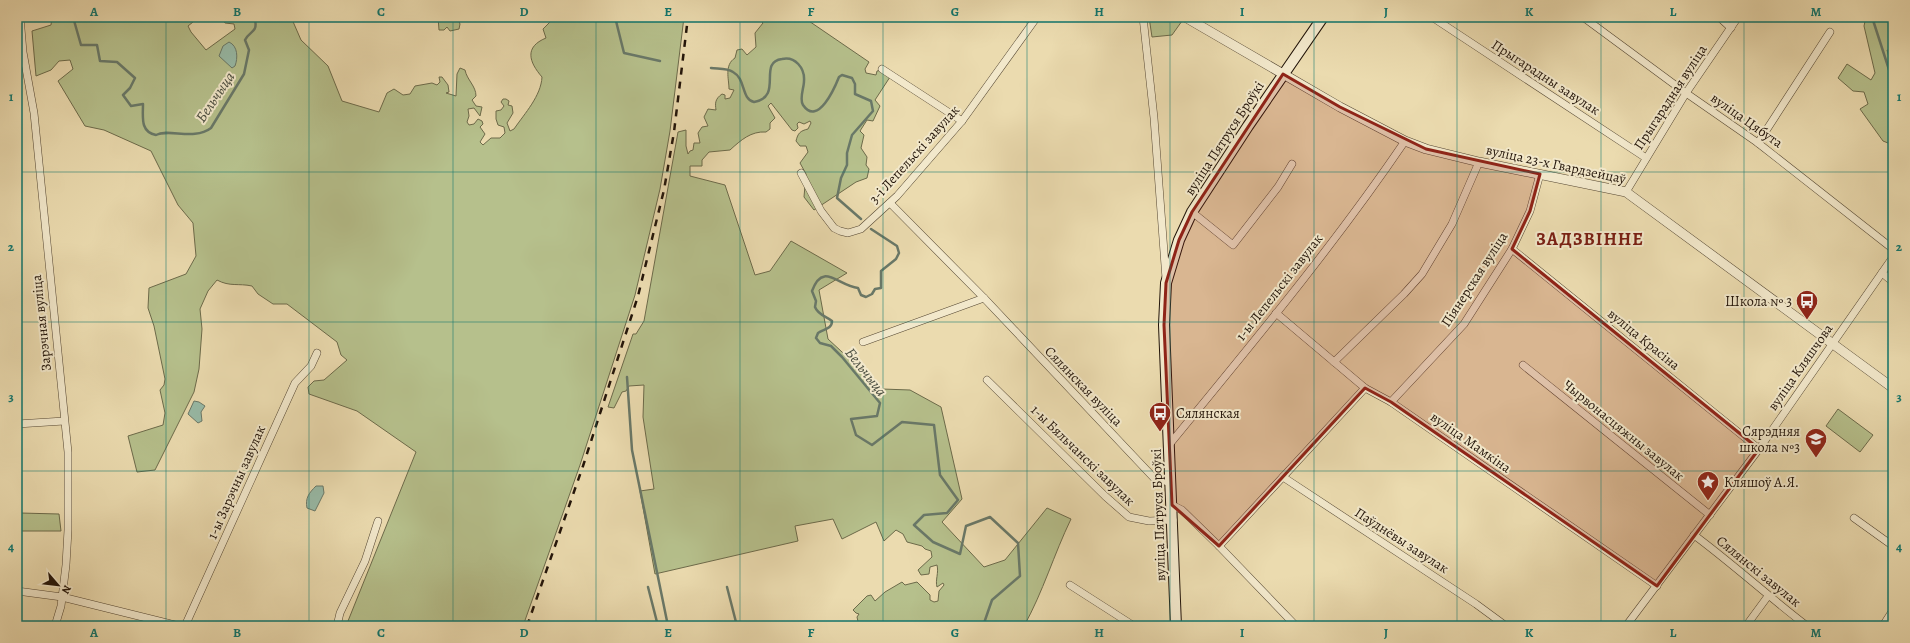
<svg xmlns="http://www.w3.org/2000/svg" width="1910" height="643" viewBox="0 0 1910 643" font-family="Alegreya,serif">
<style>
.green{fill:#b6c08c;stroke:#6c6a4a}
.water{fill:#98bba8;stroke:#697868}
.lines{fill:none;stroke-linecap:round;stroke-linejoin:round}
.stream{stroke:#697868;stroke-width:2.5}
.minor-casing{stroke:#544632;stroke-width:8}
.tertiary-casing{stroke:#544632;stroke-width:10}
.secondary-casing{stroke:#221409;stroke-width:12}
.minor{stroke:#f2e8cb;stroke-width:7}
.tertiary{stroke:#f2e8cb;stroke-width:9}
.secondary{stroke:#f2e8cb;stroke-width:10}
.rail{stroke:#221409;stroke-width:2.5;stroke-dasharray:7 7;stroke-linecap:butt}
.marked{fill:#8f2418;fill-opacity:0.2;stroke:#8f2418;stroke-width:3;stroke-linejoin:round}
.grid{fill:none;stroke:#0f766e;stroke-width:1;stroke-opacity:0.55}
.labels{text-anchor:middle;stroke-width:4;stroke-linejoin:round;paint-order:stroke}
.street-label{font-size:14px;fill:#221409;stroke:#f2e8cb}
.poi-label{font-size:14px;fill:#221409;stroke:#f2e8cb;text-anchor:end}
.water-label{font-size:15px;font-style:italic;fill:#4b4e41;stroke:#f2e8cb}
.district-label{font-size:18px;font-weight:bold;letter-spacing:1px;fill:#7a1f14;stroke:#f2e8cb}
.neatline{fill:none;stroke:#0f766e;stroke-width:1.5}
.grid-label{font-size:13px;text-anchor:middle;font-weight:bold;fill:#0f766e}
</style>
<rect width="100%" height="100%" fill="#ebdbaf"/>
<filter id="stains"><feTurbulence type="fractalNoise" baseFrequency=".005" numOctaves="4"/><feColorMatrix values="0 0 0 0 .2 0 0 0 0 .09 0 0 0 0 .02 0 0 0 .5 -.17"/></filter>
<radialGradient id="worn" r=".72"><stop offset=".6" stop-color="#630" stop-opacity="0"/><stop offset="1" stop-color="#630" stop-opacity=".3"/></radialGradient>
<g class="green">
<path d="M52,17h136l5,5 -5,4 3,6 15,18 29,-21 -1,-5 -9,-1 -4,-6h70l10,23 27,26 14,35 37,11 8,-19 7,-4 9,6 7,-1 5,-8 17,-3 5,2 3,-3 -1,-5h3l6,8 1,7 -3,1 10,3 1,-22 3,-6 5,2c2,10 11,16 11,26l-4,4 4,6 6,1 -2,9 -6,-8 -6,1 1,7 -2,6 2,3 5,-1 4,-5 4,2 1,3 -3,3 5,7 -5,8 3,3 8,-7h9l5,-5 -1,-6 -6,-2 -2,-6v-8l5,-1 3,-4 -3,-4 2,-3h3l3,2 -1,4 4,1 1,7 -6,10 3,8 4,-2c11,-16 27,-33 28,-52 -13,-15 -18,-30 4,-39l-3,-9 10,-10 7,-2h124l-14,114 -10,58 -25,106 -55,170 -57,161h-177l70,-174 -59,-41 -48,-17 -1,-7 6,-6 10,-1 23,-20 -6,-5 -4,-13 -50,-38h-14l-15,-10 -6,-8c-14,-3 -22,1 -35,-6l-9,11 -8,18 2,20 -3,40 -5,23 -39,78 -18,2 -9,-36 35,-11 2,-12 -5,-23 4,-5 1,-6 -11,-53 -6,-18 1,-20 37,-14 10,-18 -3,-33 -15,-18 -27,-54 -47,-21 -19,-4 -27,-45 15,-12 -3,-9 -11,1 -8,9 -15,6 -4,-45 19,-6z"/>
<polygon points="438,17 467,17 467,20 458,19 460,24 459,29 450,31 447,27 444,30 439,30"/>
<path d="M757,17h46l66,45 -4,7 1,4 10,2 1,-4 4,-1 9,7 -15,23 5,6 -7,15 -6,-1 -7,11 4,4 -3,13 6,9 -1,8 3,4 -2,9 -11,4 -42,28 -10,-13 2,-23 -6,-11 8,-11 -2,-6h-6l-4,-5c2,-8 4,-10 12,-12l3,-6 -1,-2 -6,3 -5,-2 -2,2 1,4 -3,3 -3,-1 -21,-27 -3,3 7,12 -5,5v6l-4,3c-15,-1 -25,8 -36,18l-21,2 -7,8v6h-12v10l35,9 30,90 15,-4 21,-30 56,32 -28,17 9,49 54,50 28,1 31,17 21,92 -20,23 42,45 21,-7 42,-52 24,11c-17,35 -28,73 -47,107h-165l-2,-9 2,-3 -3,-1 -3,-3 14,-14 4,-1 4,6 10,-9 17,-10 3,3 12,-3 13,13v5l4,2 4,-1 1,-10 5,-6 -1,-2 -6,4c-2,-7 2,-14 0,-22l-7,2 -1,7 -8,1 -3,-5 14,-13 -1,-6 -6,-2 -3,-3 -15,-4 -4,-8 -7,-4 -12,11 -8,-19 -34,17 -9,-20 -38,7 3,15 -143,33 -15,-83 14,-2 -11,-72 1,-32 -15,1 -3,5 -4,1 -8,16 -6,-1 25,-73h3l8,-13 34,-189 8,-2v16l2,8 2,-3 3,-1 1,-7h6l-2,-10 4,-6 6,-1 -4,-9 4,-8 8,1c-1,-7 -1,-11 6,-16l3,1v4l5,-1 4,-8 -5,-1c0,-10 -5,-24 6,-31l2,-8 5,-1 5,6 9,-8 -1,-14 8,-10z"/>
<polygon points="1149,17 1176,17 1182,21 1172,35 1152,37"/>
<polygon points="1866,17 1888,17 1893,40 1893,52 1887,50 1890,61 1893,63 1893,145 1883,141 1860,109 1868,104 1864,92 1853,91 1838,78 1847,64 1871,80 1875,73 1864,26"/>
<polygon points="1838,409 1873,435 1860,452 1826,426"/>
<polygon points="17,510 20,513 59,514 61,531 17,531"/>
</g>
<g class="water">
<path d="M229,42c9,4 9,16 6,24l-3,2 -13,-12 4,-10z"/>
<polygon points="194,401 199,402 205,406 201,412 202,421 198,423 188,414"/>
<path d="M316,486h7l1,7 -9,18 -8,-3c-2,-10 2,-15 9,-22z"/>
</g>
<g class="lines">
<g class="stream">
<path d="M73,17l8,28h16l3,16 17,1 18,16 -5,10 -7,7 8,11 12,-2c0,13 -3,28 13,31 13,-7 38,6 55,-7l33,-54 5,-24 -4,-10c4,-9 13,-7 10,-20l-8,-3"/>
<polyline points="615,17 624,53 660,61"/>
<polyline points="1872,17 1893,82"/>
<path d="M711,68c7,1 16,0 22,4 13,7 8,27 21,30 30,-5 3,-40 28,-43 13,-3 23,9 22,22 0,7 -5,18 -1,24 15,22 32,-18 36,-28l3,-2 10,3 3,6v10l16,7 2,10 -21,24 -5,18v12l-6,13 -4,20 24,21"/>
<path d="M871,229l26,17 2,7 -3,6 -15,12v17l-6,1 -3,5 -6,3 -5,-2 -3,-7c-20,-2 -35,-27 -46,3l4,10 -1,6c3,8 11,9 17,14 0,8 -8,8 -14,12l-2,5 4,5 11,3 11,11 38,46 -3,13 -26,3 5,16 16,10 30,-23 32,3 6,50 18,25 -11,13 -23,2 -10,10 19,17 27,12 6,-28 24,-9 28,26 2,33 -28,24 -9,26"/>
<polyline points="627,377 632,450 668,626"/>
<polyline points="648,587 658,626"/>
<polyline points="727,587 737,626"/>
</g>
<g class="minor-casing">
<g id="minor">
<polyline points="20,17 23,52 34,113 68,452 68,530 66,565 61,606 55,626"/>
<polyline points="1143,17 1154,118 1166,279"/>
<polyline points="1432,17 1646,158"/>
<polyline points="1583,17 1686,93 1758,143 1893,249"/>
<polyline points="1719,17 1731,28"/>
<polyline points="882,69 962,121"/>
<polyline points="1758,143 1830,32"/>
<polyline points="801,173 821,211 834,228 840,231 848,233 861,229 897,196 962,121 1037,17"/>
<polyline points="1626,192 1686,93 1738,17"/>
<polyline points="890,203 984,298 1154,478 1171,483"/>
<polyline points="1192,212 1233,245 1278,187 1292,164"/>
<polyline points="1512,249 1759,449"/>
<polyline points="1882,273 1893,282"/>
<polyline points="1276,313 1365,388 1391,402 1657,586"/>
<polyline points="863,342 984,298"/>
<polyline points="1334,362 1404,294 1422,274 1452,224 1479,162"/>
<polyline points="1523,365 1710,515"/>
<polyline points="987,380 1105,496 1129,517 1149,521 1173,520"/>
<polyline points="1391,402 1464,324 1512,249 1530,211 1540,174"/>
<polyline points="17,424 64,421"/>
<path d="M1169,445c81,-99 164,-198 236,-304"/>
<polyline points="1283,477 1476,604 1506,626"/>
<polyline points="1172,505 1182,510 1219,546 1296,626"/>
<polyline points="1854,518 1893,546"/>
<path d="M1694,535c39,29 75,62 113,91"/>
<polyline points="1219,546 1365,388"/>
<polyline points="1070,585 1134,626"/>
<polyline points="17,591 62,597 179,626"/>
<polyline points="185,626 295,383 311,366 317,353"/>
<polyline points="337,626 340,613 365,561 378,521"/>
<polyline points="1626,626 1759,449 1893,257"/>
<polyline points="1746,626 1768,596"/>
</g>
</g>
<g class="tertiary-casing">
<g id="tertiary">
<polyline points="1185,17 1340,107 1405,141 1426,149 1479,162 1626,192 1893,388"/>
<polyline points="1884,626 1893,612"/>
</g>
</g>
<g class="secondary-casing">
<polyline id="secondary" points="1176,626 1164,325 1166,283 1179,240 1192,212 1248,126 1323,17"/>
</g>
<use href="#minor" class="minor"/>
<use href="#tertiary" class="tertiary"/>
<use href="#secondary" class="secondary"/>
<polyline class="rail" points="527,626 583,466 638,296 664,190 674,132 688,17"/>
</g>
<path class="marked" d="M1283,74l57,33 86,42 114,25 -10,37 -18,38 247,200 -102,137 -266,-184 -26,-14 -146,158 -47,-41 -8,-180 2,-42 13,-43 13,-28z"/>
<path class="grid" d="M166,17v609M309,17v609M453,17v609M596,17v609M740,17v609M883,17v609M1027,17v609M1170,17v609M1314,17v609M1457,17v609M1601,17v609M1744,17v609M17,172h1876M17,322h1876M17,471h1876"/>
<defs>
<g id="bus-pin" transform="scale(1.15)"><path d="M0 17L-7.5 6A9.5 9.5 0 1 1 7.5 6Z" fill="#8f2418" stroke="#f2e8cb"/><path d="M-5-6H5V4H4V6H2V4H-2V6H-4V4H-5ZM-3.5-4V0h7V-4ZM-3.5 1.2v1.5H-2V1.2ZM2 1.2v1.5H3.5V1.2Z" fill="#fff"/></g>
<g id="school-pin" transform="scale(1.15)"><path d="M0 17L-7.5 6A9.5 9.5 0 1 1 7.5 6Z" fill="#8f2418" stroke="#f2e8cb"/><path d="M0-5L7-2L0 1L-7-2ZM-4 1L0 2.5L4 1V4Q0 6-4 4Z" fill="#fff"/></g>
<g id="sight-pin" transform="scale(1.15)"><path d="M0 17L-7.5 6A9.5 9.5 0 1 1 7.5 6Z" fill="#8f2418" stroke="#f2e8cb"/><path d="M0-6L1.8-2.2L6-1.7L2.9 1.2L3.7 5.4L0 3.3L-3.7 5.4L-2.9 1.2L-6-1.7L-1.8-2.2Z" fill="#fff"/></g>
</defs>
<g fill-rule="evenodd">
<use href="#bus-pin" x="1807" y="301"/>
<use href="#bus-pin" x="1160" y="413"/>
<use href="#school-pin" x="1816" y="439"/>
<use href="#sight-pin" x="1708" y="482"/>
</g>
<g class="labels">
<g class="street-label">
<text transform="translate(1546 77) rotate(33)" y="5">Прыгарадны завулак</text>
<text transform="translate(1670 97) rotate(-57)" y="5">Прыгарадная вуліца</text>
<text transform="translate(1747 120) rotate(35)" y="5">вуліца Цябута</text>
<text transform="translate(1224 138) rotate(-57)" y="5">вуліца Пятруся Броўкі</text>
<text transform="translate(914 154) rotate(-48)" y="5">3-і Лепельскі завулак</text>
<text transform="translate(1556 164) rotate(12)" y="5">вуліца 23-х Гвардзейцаў</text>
<text transform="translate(1474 279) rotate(-57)" y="5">Піянерская вуліца</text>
<text transform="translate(1279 287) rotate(-52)" y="5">1-ы Лепельскі завулак</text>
<text transform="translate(41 323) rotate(-96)" y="5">Зарэчная вуліца</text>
<text transform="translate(1644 339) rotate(39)" y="5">вуліца Красіна</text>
<text transform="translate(1800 367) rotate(-55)" y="5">вуліца Кляшчова</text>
<text transform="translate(1084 386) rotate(46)" y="5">Сялянская вуліца</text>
<text transform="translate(1624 430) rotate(39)" y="5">Чырвонасцяжны завулак</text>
<text transform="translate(1471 442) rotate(35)" y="5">вуліца Мамкіна</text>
<text transform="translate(1083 455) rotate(44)" y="5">1-ы Бяльчанскі завулак</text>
<text transform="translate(236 482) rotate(-66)" y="5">1-ы Зарэчны завулак</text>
<text transform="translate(1158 515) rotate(-92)" y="5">вуліца Пятруся Броўкі</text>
<text transform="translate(1402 540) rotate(33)" y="5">Паўднёвы завулак</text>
<text transform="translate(1759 571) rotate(39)" y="5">Сялянскі завулак</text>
</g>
<g class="poi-label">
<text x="1792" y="306">Школа № 3</text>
<text x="1176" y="418" text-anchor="start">Сялянская</text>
<text x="1800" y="436">Сярэдняя<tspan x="1800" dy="16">школа №3</tspan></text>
<text x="1724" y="487" text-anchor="start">Кляшоў А.Я.</text>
</g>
<g class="water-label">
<text transform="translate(215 97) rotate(-56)" y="5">Бельчыца</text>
<text transform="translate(866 372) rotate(52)" y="5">Бельчыца</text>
</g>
<g class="district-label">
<text x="1590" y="245">ЗАДЗВІННЕ</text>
</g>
</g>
<rect width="1910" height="643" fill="none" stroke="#ebdbaf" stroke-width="44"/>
<g transform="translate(58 585) rotate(118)" stroke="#f2e8cb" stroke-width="3" paint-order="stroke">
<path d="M0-3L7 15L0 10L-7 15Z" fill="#221409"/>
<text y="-6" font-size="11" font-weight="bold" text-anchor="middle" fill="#221409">N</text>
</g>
<rect x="22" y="22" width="1866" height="599" class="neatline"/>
<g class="grid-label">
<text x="94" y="16">A</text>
<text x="237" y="16">B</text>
<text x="381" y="16">C</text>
<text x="524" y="16">D</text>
<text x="668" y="16">E</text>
<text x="811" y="16">F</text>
<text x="955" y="16">G</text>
<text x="1099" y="16">H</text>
<text x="1242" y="16">I</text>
<text x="1386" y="16">J</text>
<text x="1529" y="16">K</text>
<text x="1673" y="16">L</text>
<text x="1816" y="16">M</text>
<text x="11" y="101">1</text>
<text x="1899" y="101">1</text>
<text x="11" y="251">2</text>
<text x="1899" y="251">2</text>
<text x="11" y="401">3</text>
<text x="1899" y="401">3</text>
<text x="11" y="551">4</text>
<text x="1899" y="551">4</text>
<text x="94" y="637">A</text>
<text x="237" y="637">B</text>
<text x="381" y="637">C</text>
<text x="524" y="637">D</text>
<text x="668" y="637">E</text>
<text x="811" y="637">F</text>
<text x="955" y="637">G</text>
<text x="1099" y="637">H</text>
<text x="1242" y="637">I</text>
<text x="1386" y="637">J</text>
<text x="1529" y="637">K</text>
<text x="1673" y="637">L</text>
<text x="1816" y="637">M</text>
</g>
<rect width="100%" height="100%" filter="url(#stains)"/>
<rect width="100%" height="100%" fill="url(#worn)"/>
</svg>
